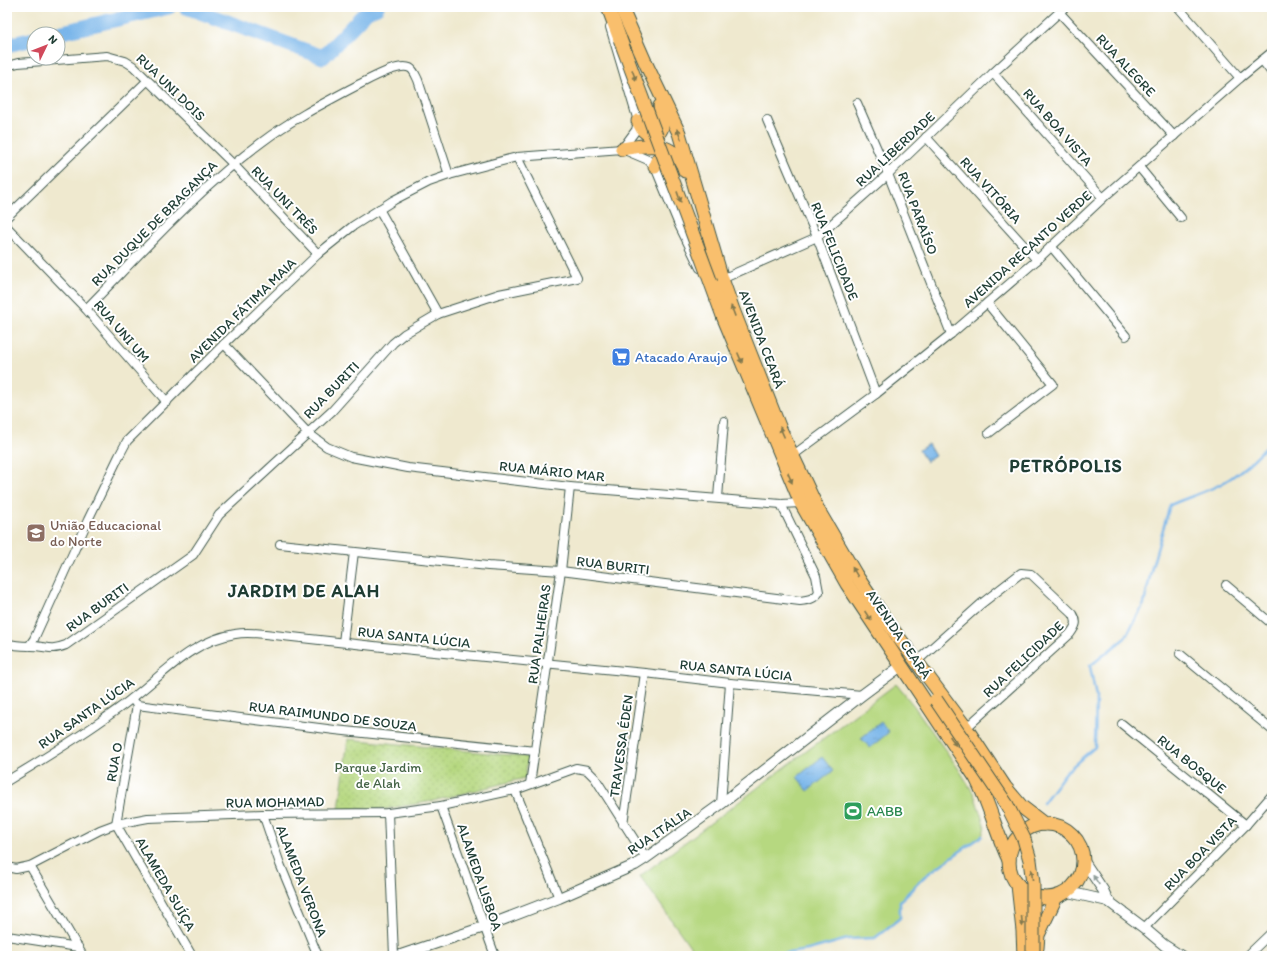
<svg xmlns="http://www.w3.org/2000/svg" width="1279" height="963" viewBox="0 0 1279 963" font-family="Itim,sans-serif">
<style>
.green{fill:url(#green-dots);stroke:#6a8a5a}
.pitch{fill:#b6d880;stroke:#6a8a5a}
.water{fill:url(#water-ripples);stroke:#4a788e}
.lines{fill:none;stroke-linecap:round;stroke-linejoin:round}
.stream{stroke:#76b4e9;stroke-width:2.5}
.river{stroke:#76b4e9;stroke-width:15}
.minor-casing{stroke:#3e574b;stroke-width:10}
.tertiary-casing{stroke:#3e574b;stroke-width:12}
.primary-casing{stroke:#3e574b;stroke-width:15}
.minor{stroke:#fff;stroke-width:8}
.tertiary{stroke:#fff;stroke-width:10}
.primary{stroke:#f9bf6d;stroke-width:13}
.primary-bridge-casing{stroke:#3e574b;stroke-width:15;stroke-linecap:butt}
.primary-bridge{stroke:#f9bf6d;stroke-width:13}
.oneway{fill:#81784e}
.oneway2{fill:#8f9e9a}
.labels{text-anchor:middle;stroke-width:4;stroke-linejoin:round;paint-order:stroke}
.street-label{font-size:14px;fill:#1f3d34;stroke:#fff}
.shop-label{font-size:14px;fill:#366cbe;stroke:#fff;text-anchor:start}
.education-label{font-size:14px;fill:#785e54;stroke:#fff;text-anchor:start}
.park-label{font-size:14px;fill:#456447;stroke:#fff}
.leisure-label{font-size:14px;fill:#27864d;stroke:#fff;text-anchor:start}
.district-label{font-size:18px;font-weight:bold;letter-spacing:1px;fill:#1f3d34;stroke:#fff}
</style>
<defs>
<pattern id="green-dots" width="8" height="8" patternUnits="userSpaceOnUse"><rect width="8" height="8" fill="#b6d880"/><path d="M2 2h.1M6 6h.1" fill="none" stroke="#9cba6f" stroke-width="1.8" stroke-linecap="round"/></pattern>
<pattern id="water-ripples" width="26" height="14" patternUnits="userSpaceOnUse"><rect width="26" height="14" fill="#76b4e9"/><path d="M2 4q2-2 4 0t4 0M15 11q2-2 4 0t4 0" fill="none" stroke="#6094be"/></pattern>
</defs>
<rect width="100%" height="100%" fill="#fff"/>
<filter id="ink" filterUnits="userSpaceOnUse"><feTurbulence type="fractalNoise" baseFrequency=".025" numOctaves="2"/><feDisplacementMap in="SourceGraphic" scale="8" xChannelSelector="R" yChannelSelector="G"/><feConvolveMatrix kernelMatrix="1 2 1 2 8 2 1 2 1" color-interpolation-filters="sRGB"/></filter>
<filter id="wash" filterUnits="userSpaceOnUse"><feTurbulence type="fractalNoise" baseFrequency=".012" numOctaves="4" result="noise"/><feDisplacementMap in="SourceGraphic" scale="16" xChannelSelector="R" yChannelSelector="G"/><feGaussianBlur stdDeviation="0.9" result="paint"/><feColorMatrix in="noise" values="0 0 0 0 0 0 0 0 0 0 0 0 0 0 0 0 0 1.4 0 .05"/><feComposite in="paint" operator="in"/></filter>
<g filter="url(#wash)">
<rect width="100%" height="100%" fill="#efe9cf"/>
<polygon class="green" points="348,739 528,757 525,778 433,801 386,809 339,809"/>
<polygon class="pitch" points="896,684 914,706 960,771 974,794 985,827 982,836 925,876 900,901 900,918 875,938 848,939 808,950 769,956 697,956 640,876"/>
<g class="water">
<polygon points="928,444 935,456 926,462 919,450"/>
<polygon points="881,722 889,732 870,748 861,738"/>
<polygon points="822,757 833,771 808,791 797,777"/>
</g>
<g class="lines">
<g class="stream">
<path d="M1043,803l24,-32 28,-24 1,-50 -6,-31 35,-28 19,-34 8,-37 18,-62c16,-7 33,-12 49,-20 18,-9 41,-30 53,-46"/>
<polyline points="769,956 808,950 848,939 875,938 900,918 900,901 925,876 982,836"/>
</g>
<g class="river">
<polyline points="186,7 323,57 367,11 377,7"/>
<polyline points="54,34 169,7"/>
<polyline points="7,45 34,39"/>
</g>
</g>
</g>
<g filter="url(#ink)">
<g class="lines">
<g class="minor-casing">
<g id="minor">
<polyline points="1178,7 1240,78"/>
<polyline points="1059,12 1174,136"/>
<polyline points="610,27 638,121 636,130 622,149"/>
<polyline points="1262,60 1272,73"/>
<polyline points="7,66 18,63 107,56 125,61 133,66 233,164 318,254"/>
<polyline points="993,73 1103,198"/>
<polyline points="857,103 888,174 951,334"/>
<polyline points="767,120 817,237 876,394"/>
<polyline points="926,137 1037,260"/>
<polyline points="1139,167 1181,218"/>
<polyline points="379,209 438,314"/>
<polyline points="7,217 147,81"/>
<polyline points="7,227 86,309 167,402"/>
<polyline points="1051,246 1126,336"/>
<polyline points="722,279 817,237 888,174 993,73 1065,7"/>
<polyline points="987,303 1053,384 989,433"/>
<path d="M86,309c57,-58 111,-119 176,-167 29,-22 62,-39 94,-56 11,-5 42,-24 54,-18 4,2 6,8 8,12l31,95"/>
<polyline points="224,344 308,433 327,447 351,457 408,468 570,487 781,504 801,503"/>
<polyline points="792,456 876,394 951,334 1037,260 1103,198 1240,78 1272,52"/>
<polyline points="718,498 724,421"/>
<path d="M280,544l208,22 73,5 239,30c8,-1 15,-2 19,-9l-3,-16 -35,-72"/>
<polyline points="1226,585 1272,624"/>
<polyline points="343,642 354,552"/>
<path d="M7,643c8,3 14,3 22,3 16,-1 19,6 37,-1l127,-90 26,-40 113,-104 61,-68 11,-9 34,-20 61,-20 78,-16 -60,-121"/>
<polyline points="29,646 34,639 88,520 119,456 127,441 224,344 318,254 353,226 394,200 429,182 449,175 517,157 622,149 648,160 655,167 679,225 700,268"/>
<polyline points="1180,654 1272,730"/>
<path d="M916,662l65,-58 40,-31 10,1 42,40c5,8 3,12 -3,20l-104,94"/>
<polyline points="132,699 137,705 335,730 535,751"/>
<polyline points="137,705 116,824 192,956"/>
<polyline points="1122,724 1246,825"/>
<path d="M7,781c33,-20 66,-40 97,-62 9,-7 19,-13 27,-20 33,-25 60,-58 104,-65 10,-2 20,-1 30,0l118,13 262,26 85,10 132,12"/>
<polyline points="530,784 561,571 570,487"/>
<polyline points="515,790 559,898"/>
<polyline points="721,804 730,683"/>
<polyline points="441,806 495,956"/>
<polyline points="388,813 394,956"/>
<polyline points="263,814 280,864 318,956"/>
<polyline points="623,824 645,673"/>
<polyline points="30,866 83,956"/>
<polyline points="7,867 16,869 30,866 100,830 116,824 148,818 263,814 388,813 441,806 515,790 576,768 587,770 595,778 646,858"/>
<polyline points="1144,928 1246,825 1272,795"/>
<polyline points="7,936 78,947"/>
<polyline points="1247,956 1272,932"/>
</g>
</g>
<g class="tertiary-casing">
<g id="tertiary">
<polyline points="1083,860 1103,890 1108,901 1144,928 1164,945 1181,956"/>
<polyline points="1068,892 1108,901"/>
<polyline points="398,956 484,927 559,898 635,865 646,858 721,804 862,695 901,666"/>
</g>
</g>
<g class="primary-casing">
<g id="primary">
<polyline points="608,7 620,39"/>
<polyline points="621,7 646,64 679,133 722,279 733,310 780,429 818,510 856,575 885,619 966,728 1005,787 1022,807 1044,824"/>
<path d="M638,121l5,9 7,6c17,-2 13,-19 10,-30"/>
<path d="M622,149c20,-3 45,-9 58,11 2,3 4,7 5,11"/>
<path d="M655,167c2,-12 8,-12 19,-14"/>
<path d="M711,283l12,33 78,187 46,81 129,194c14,27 20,55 33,82"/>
<circle cx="1046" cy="861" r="37"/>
<polyline points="1018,885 1023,931 1024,956"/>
<polyline points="1037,948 1038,935 1056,897"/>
</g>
</g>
<use href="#minor" class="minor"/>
<use href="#tertiary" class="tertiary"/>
<use href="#primary" class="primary"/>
<g class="primary-bridge-casing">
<g id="primary-bridge">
<polyline points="620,39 711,283"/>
<polyline points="936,700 1007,805 1024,839 1030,860 1033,883 1033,956"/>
</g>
</g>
<use href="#primary-bridge" class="primary-bridge"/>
</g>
<defs><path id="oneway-solid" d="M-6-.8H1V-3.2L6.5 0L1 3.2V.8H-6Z"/></defs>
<g class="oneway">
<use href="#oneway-solid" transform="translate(634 75) rotate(70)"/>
<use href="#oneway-solid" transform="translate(679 134) rotate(-113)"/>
<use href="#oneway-solid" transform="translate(679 197) rotate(70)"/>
<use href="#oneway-solid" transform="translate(733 311) rotate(-111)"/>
<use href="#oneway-solid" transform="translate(740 358) rotate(67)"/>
<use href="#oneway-solid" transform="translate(782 432) rotate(-114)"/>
<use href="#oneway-solid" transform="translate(790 478) rotate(67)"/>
<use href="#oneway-solid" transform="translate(855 572) rotate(-121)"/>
<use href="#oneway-solid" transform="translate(868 616) rotate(56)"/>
<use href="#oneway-solid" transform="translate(953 741) rotate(56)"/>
<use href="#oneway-solid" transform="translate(1032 875) rotate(-96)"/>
<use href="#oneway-solid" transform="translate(1022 921) rotate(84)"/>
</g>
<use class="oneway2" href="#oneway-solid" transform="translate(1096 880) rotate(-123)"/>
</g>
<defs>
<g id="supermarket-square" transform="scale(1)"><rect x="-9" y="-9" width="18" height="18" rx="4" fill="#3f7fe0" stroke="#fff"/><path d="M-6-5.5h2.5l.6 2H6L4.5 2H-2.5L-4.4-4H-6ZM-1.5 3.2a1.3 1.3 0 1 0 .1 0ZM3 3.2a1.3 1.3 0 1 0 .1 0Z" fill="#fff"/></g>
<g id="university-square" transform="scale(1)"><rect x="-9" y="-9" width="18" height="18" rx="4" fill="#8d6e63" stroke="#fff"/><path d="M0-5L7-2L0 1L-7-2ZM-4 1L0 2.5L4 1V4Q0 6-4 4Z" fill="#fff"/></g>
<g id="stadium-square" transform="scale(1)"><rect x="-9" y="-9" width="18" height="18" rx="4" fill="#2e9e5b" stroke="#fff"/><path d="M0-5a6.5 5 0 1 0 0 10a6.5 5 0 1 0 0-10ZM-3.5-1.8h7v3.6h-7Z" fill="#fff"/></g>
</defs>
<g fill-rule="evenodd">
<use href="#supermarket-square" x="621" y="357"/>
<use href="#university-square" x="36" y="533"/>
<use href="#stadium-square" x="853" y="811"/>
</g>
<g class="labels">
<g class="street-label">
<text transform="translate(1126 65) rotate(47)" y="5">RUA ALEGRE</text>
<text transform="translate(171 87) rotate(44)" y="5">RUA UNI DOIS</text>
<text transform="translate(1058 127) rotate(49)" y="5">RUA BOA VISTA</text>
<text transform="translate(895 149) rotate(-43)" y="5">RUA LIBERDADE</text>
<text transform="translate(991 190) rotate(48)" y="5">RUA VITÓRIA</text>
<text transform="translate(285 200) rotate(46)" y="5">RUA UNI TRÊS</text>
<text transform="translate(918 213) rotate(69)" y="5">RUA PARAÍSO</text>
<text transform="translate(154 223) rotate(-45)" y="5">RUA DUQUE DE BRAGANÇA</text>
<text transform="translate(1027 249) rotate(-42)" y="5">AVENIDA RECANTO VERDE</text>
<text transform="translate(835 251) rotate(68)" y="5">RUA FELICIDADE</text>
<text transform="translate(242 310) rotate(-44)" y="5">AVENIDA FÁTIMA MAIA</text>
<text transform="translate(122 331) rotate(49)" y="5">RUA UNI UM</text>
<text transform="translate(762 339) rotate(69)" y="5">AVENIDA CEARÁ</text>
<text transform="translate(331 390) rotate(-46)" y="5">RUA BURITI</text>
<text transform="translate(552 471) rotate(6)" y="5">RUA MÁRIO MAR</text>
<text transform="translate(613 565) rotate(7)" y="5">RUA BURITI</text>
<text transform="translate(97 607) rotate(-36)" y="5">RUA BURITI</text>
<text transform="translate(539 634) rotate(-82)" y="5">RUA PALHEIRAS</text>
<text transform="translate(899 634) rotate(56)" y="5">AVENIDA CEARÁ</text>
<text transform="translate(414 637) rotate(6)" y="5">RUA SANTA LÚCIA</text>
<text transform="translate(1023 659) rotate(-43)" y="5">RUA FELICIDADE</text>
<text transform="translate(736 670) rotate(6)" y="5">RUA SANTA LÚCIA</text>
<text transform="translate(86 713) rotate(-35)" y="5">RUA SANTA LÚCIA</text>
<text transform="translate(333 716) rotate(7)" y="5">RUA RAIMUNDO DE SOUZA</text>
<text transform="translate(621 746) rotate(-82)" y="5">TRAVESSA ÉDEN</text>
<text transform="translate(114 762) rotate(-80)" y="5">RUA O</text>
<text transform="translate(1192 764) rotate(39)" y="5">RUA BOSQUE</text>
<text transform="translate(275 802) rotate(-1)" y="5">RUA MOHAMAD</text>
<text transform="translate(659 831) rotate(-34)" y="5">RUA ITÁLIA</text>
<text transform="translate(1200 853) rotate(-46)" y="5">RUA BOA VISTA</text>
<text transform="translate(480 877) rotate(71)" y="5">ALAMEDA LISBOA</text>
<text transform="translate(302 881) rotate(69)" y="5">ALAMEDA VERONA</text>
<text transform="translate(166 884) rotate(60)" y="5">ALAMEDA SUÍÇA</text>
</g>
<g class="shop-label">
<text x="635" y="362">Atacado Araujo</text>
</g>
<g class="education-label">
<text x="50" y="530">União Educacional<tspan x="50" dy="16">do Norte</tspan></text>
</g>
<g class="park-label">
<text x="378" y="772">Parque Jardim<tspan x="378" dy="16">de Alah</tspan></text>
</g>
<g class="leisure-label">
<text x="867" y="816">AABB</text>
</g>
<g class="district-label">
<text x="1066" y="472">PETRÓPOLIS</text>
<text x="304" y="597">JARDIM DE ALAH</text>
</g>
</g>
<rect width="1279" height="963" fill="none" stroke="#fff" stroke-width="24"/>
<g transform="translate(46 46) rotate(47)"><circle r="19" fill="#ffffff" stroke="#a5b1ae"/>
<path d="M0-3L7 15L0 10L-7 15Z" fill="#d1495b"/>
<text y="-6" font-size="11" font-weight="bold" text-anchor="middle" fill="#1f3d34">N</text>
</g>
</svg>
